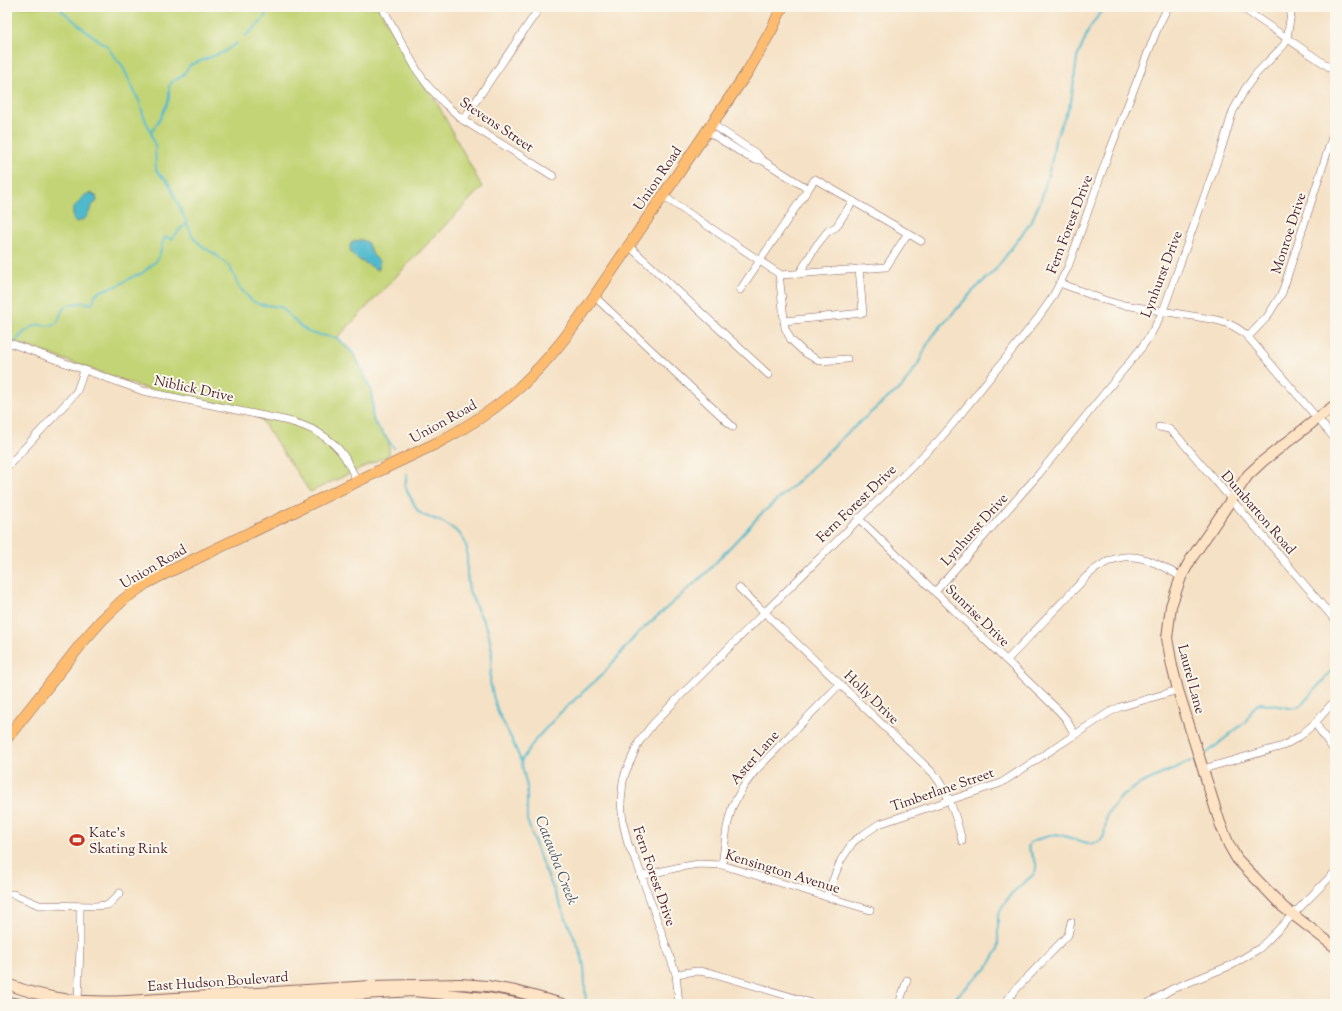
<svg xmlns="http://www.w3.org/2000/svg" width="1342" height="1011" viewBox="0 0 1342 1011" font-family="'Sorts Mill Goudy',serif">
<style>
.green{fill:#c3d476;stroke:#867a50}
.water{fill:#50bacd;stroke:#4d6c7c}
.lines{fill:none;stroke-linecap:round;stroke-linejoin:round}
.stream{stroke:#50bacd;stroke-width:2}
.street-casing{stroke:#866361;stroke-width:8}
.secondary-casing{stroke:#866361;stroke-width:12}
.primary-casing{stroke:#866361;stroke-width:12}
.street{stroke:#fff;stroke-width:7}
.secondary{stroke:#fee4c5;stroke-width:10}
.primary{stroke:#fdbc6f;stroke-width:11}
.labels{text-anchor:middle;stroke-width:4;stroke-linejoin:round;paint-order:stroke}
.street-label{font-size:14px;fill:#4a1f2b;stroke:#fbf7ec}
.poi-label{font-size:14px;fill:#4a1f2b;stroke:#fbf7ec;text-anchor:start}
.water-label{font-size:15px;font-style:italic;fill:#4c5564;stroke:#fbf7ec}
</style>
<rect width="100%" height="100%" fill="#fbf7ec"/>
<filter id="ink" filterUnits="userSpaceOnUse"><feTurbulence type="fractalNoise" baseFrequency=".025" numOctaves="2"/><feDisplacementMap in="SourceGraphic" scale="8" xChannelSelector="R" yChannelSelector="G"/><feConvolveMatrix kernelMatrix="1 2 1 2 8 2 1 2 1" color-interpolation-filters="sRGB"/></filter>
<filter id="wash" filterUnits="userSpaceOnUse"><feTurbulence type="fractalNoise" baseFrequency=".012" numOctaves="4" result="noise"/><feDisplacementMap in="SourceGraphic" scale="16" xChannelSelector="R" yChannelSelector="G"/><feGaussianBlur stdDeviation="0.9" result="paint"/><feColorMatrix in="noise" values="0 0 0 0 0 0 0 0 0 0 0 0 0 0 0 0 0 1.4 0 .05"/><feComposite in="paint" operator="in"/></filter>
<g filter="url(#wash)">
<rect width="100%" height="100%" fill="#f5e1c5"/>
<polygon class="green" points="7,7 378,7 423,84 436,101 482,187 337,338 354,354 358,361 371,390 373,406 372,414 374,422 389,440 389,455 310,492 256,412 144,388 7,339"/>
<g class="water">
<path d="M91,193l5,3 1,5c-2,3 -5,3 -6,7 -4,8 -5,13 -16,14l-2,-4v-10l6,-6 4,-6z"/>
<path d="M362,240l5,2 6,13 6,6v8l-2,1 -3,-2c-10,-7 -28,-10 -23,-25l3,-2z"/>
</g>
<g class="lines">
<g class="stream">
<polyline points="58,7 86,31 107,46 113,55 122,65 140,103 143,114 151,133 155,146 156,170 158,173 168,182 193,237 203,247 215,254 230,267 239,287 251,300 258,304 281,307 300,326 310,333 337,338 354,354 371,390 373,406 372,414 374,422 394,448"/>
<path d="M245,36c12,-10 19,-14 23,-29"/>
<polyline points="151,133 161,117 167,104 169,98 169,86 172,82 183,75 190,65 224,52 237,43"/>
<path d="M17,340c5,-6 12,-13 20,-15 6,-1 13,3 18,-1 6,-4 4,-13 11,-18 4,-3 12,-2 18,-4l6,2 3,-1 2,-9 16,-7 6,-1 17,-10 7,-2 5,-4 10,-9 4,-7 3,-13 2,-4 7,2 10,-12 5,-3"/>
<polyline points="407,474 405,485 407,491 418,511 423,515 443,522 452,528 459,533 464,540 467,549 467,574 469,591 478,611 487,628 490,640 492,652 490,682 494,699 498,712 511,738 521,761 527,787 527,820 540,858 580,951 584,966 586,1004"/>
<polyline points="1207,753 1245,722 1255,706 1261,703 1290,708 1300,706 1305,701 1331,671"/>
<polyline points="521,761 536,739 560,713 604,673 636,635 706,573 760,515 794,485 844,436 884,401 902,387 918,364 928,343 935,333 972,292 996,269 1031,222 1041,200 1052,160 1055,140 1071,102 1077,58 1089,29 1104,7"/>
<polyline points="950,1004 958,995 987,968 998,950 998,915 1004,904 1011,894 1033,875 1036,870 1036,863 1028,847 1030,843 1035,840 1057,834 1091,844 1099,842 1104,836 1107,814 1122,796 1140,784 1191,761"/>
</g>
</g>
</g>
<g filter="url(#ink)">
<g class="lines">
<g class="street-casing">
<g id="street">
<polyline points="382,7 418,72 429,87 445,104 463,120 553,176"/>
<polyline points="1241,7 1335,71"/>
<polyline points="463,120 540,7"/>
<polyline points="712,124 757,154 762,160 808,189"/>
<polyline points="707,131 747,156 756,160 762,160"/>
<polyline points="663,196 781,275 886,267 908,233"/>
<polyline points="629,246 769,375"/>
<polyline points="779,274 785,328 791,340 804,352 819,361 847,359"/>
<polyline points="799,274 816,246 828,231 836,227 853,201"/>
<path d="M1060,283l44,17 14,4 93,15c15,3 26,7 37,18l87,102"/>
<polyline points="740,290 815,179 921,241"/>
<polyline points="595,297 733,427"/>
<polyline points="784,321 863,313 859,269"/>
<polyline points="1248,337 1267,317 1282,293 1335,128"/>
<path d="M7,342l136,49 141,29c23,5 46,16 60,36 5,8 9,17 13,25"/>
<polyline points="1159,427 1169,429 1178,437 1335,620"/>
<polyline points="7,467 71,398 77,391 84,371"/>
<polyline points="858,518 1059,711 1066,719 1075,735"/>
<path d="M739,588l194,185c16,20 23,43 29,68"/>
<polyline points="935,592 1038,475 1142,347 1152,332 1163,311 1221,150 1233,111 1245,89 1256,74 1284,45 1287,38 1292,7"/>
<path d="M1007,660l80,-84c34,-31 59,-20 94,1"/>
<polyline points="1315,723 1335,752"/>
<polyline points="1203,769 1283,746 1300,736 1315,723 1335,700"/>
<polyline points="722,865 727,827 732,807 743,787 755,771 840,684"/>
<polyline points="641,876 680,867 699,864 722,865 870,910"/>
<polyline points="7,894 13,894 39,905 95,906 108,905 120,893"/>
<polyline points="826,897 841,860 853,842 861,836 879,824 891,820 1001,783 1108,713 1120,707 1178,690"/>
<polyline points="676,974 697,971 712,973 815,1004"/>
<polyline points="78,1001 80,947 80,906"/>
<polyline points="679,1004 676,974 637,863 628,844 623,823 621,802 623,781 626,771 639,742 652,725 681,695 938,441 951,426 1038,318 1052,298 1068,267 1107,158 1158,27 1168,7"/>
<polyline points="899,1004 907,980"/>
<polyline points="1004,1004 1018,987 1068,935 1071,922"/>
<polyline points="1147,1004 1172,989 1232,965 1260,948 1335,872"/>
</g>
</g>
<g class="secondary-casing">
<g id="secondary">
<polyline points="1335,405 1263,461 1248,475 1191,559 1181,577 1171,606 1167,638 1172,666 1178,690 1220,823 1229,845 1237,859 1283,907 1335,947"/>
<path d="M7,984c42,16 76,19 120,17l244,-15 89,-2 27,2 28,5 48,13"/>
<polyline points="7,1002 19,1004"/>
<polyline points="201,1004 413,991 487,998 520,1004"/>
</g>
</g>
<g class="primary-casing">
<path id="primary" d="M7,738l79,-100 16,-18 21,-20 22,-16 17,-9 277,-133c64,-34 100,-67 142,-126l167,-245 24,-42 10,-22"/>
</g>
<use href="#street" class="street"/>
<use href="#secondary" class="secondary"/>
<use href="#primary" class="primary"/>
</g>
</g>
<defs>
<g id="stadium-bare" transform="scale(1.2)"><path d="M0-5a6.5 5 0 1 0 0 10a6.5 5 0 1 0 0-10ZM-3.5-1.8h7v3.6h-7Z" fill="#c8321e" stroke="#fbf7ec" stroke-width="2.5" paint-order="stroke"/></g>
</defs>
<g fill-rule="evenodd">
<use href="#stadium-bare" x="77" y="840"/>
</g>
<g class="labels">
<g class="street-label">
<text transform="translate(497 124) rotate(34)" y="5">Stevens Street</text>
<text transform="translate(657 178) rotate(-56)" y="5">Union Road</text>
<text transform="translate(1069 224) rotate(-69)" y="5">Fern Forest Drive</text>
<text transform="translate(1288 233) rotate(-72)" y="5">Monroe Drive</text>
<text transform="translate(1161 274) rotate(-69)" y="5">Lynhurst Drive</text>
<text transform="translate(194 388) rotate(12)" y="5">Niblick Drive</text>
<text transform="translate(443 421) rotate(-29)" y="5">Union Road</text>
<text transform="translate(856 503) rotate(-44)" y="5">Fern Forest Drive</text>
<text transform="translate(1259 512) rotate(49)" y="5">Dumbarton Road</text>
<text transform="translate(974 529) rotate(-48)" y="5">Lynhurst Drive</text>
<text transform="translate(153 566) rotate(-30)" y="5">Union Road</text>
<text transform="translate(978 615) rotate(44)" y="5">Sunrise Drive</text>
<text transform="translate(1192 679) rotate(75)" y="5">Laurel Lane</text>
<text transform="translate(872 697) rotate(44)" y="5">Holly Drive</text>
<text transform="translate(754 757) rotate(-49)" y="5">Aster Lane</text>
<text transform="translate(942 789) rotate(-19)" y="5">Timberlane Street</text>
<text transform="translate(783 871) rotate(17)" y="5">Kensington Avenue</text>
<text transform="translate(655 876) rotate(71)" y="5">Fern Forest Drive</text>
<text transform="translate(218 981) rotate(-4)" y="5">East Hudson Boulevard</text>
</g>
<g class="poi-label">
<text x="89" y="837">Kate's<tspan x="89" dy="16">Skating Rink</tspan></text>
</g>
<g class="water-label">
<text transform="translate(557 860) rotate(69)" y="5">Catawba Creek</text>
</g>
</g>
<rect width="1342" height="1011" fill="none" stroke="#fbf7ec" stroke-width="24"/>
</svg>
